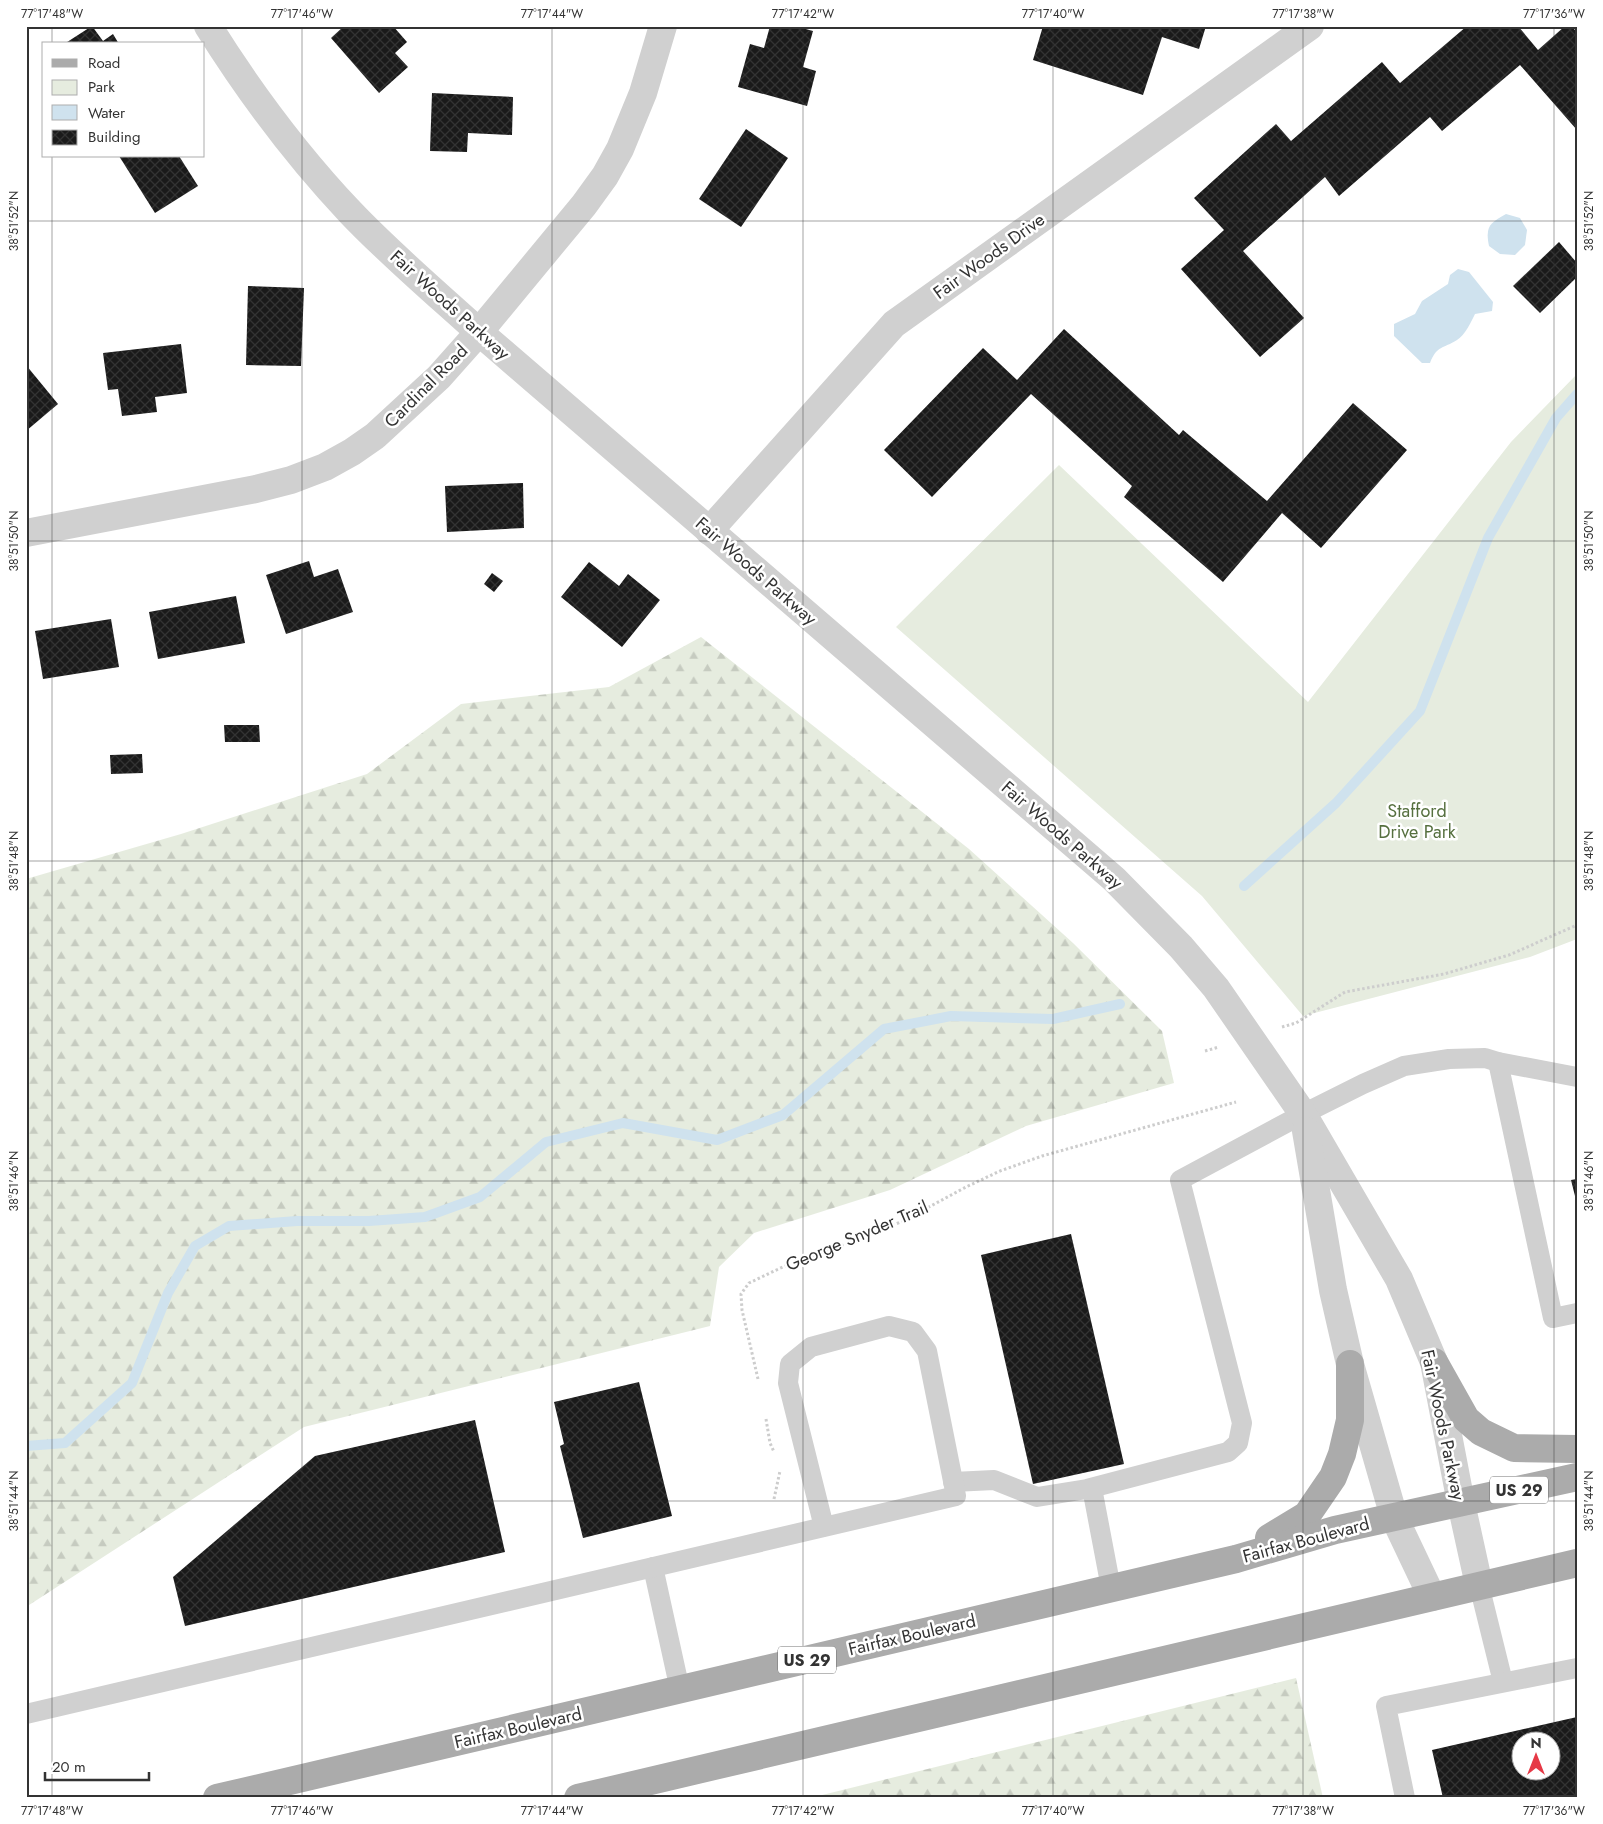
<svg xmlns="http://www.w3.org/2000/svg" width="1603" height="1824" viewBox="0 0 1603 1824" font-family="Jost,sans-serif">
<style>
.forest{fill:url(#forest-firs)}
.green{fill:#e6ecdf}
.water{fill:#cfe2ee}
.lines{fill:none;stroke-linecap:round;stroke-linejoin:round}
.stream{stroke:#cfe2ee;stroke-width:10}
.building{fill:url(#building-cross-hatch);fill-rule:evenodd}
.path{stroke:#cdcdcd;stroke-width:3;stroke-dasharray:2.5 2.5;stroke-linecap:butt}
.lane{stroke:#d0d0d0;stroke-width:20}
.street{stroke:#d0d0d0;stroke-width:28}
.primary{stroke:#ababab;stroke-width:28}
.ticks{fill:none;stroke:#333;stroke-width:1;stroke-opacity:0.45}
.labels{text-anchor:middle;stroke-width:5;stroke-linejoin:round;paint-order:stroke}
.shield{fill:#fff;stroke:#707070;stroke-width:1}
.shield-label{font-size:16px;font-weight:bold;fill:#333}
.street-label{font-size:18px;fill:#333;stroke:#fff}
.park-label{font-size:18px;fill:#56703f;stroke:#fff}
.neatline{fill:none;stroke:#333;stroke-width:2}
.ticks-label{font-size:12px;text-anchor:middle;fill:#333}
</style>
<defs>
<pattern id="forest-firs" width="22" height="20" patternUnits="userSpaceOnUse" patternTransform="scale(1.25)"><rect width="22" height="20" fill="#e6ecdf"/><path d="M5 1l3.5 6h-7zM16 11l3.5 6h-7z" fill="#c6cbc0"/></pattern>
<pattern id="building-cross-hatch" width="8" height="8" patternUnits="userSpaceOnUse" patternTransform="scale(1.25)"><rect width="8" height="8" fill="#1a1a1a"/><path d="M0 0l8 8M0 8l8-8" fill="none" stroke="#333"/></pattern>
</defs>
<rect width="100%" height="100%" fill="#fff"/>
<g class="forest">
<polygon points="701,637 969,849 1073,943 1162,1031 1174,1083 1026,1126 890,1190 754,1233 719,1267 710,1326 304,1427 26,1607 26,879 181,834 367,774 461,704 609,687"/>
<polygon points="1296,1678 1323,1798 810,1798"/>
</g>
<polygon class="green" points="1577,374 1577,939 1530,957 1303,1016 1202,896 896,627 1059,465 1308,702 1511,442"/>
<g class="water">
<path d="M1506,214l14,4 7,12 -2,15 -10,10 -15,-1 -11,-8c-4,-20 1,-23 17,-32z"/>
<path d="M1458,269l11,3 24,30 -1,9 -17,3c-4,8 -10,21 -18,26 -14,9 -20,5 -27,23h-8l-28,-27v-12l21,-10 7,-13 26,-17 2,-9z"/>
</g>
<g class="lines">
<g class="stream">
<polyline points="1244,886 1336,803 1420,711 1488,538 1556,418 1577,394"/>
<polyline points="26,1446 65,1443 132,1383 168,1293 195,1246 229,1226 297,1221 369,1221 425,1217 480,1197 546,1142 623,1123 717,1140 783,1115 884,1029 951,1016 1053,1019 1120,1004"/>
</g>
</g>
<g class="building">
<polygon points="92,26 103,41 113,34 119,44 64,44"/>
<polygon points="344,26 393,26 407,42 395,53 408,67 379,93 331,38"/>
<polygon points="770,26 795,26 813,31 803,67 816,71 807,106 738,87 750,44 764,48"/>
<polygon points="1043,26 1128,26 1134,28 1134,26 1206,26 1199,49 1162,37 1143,95 1033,60"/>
<polygon points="1467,26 1518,26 1538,50 1565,26 1571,26 1577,32 1577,130 1520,65 1442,131 1430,117 1339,196 1325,177 1243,251 1304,318 1260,357 1181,269 1224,230 1194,198 1276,124 1291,141 1382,62 1400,83"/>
<polygon points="432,93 513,97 512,135 468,133 467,152 430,151"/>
<polygon points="746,129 788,158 741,227 699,199"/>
<polygon points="119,156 179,156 198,186 155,213"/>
<polygon points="1559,242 1577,263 1577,277 1540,313 1513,286"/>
<polygon points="248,286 304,288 301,366 246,365"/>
<polygon points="1064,329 1179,435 1183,430 1267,501 1353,403 1407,450 1321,548 1282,513 1223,582 1124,497 1132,486 1031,394 932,497 884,450 983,348 1017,380"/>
<polygon points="181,344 187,393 155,397 157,412 122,416 118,389 108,390 103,353"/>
<polygon points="26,365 58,404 26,431"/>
<polygon points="523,483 524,528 447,532 445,486"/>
<polygon points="309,561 314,577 338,569 353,612 286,634 266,575"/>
<polygon points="589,562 619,586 628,574 660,600 622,647 561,597"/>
<polygon points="492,573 503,581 494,592 484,584"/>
<polygon points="236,596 245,643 158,659 149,612"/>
<polygon points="111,619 119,667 43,679 35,631"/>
<polygon points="224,725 259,725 260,742 225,742"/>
<polygon points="142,754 143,773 111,774 110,755"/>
<polygon points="1577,1179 1577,1200 1576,1200 1571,1180"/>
<polygon points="1071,1234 1124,1464 1033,1484 981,1255"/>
<polygon points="639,1382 672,1516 583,1538 560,1446 564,1444 554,1402"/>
<polygon points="475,1420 505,1552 185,1626 173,1577 315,1456"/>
<path d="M1577,1717v81h-134l-11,-48zM1520,1742h30v30h-30z"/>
</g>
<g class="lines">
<g class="path">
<polyline points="1282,1027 1296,1023 1345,992 1444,974 1509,955 1577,925"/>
<polyline points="1205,1051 1219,1047"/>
<polyline points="758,1379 742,1310 741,1294 749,1283 789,1264 849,1243 903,1221 966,1187 1000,1171 1042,1156 1236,1102"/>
<polyline points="766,1419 770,1443 774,1452"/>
<polyline points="774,1499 780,1471"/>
</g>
<g class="lane">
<polyline points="1498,1062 1553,1318 1577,1313"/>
<polyline points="953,1482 994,1480 1037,1497 1087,1489 1228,1452 1238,1443 1242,1423 1180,1180 1303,1114 1363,1084 1404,1066 1449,1059 1485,1058 1498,1062 1577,1077"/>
<polyline points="1092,1488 1111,1588"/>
<polyline points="653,1567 680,1690"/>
<polyline points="1479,1585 1503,1682"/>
<polyline points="26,1714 739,1547 956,1496 927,1351 913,1332 889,1326 811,1347 790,1364 788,1383 824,1527"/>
<polyline points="1405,1798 1386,1706 1577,1668"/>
</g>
<g class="street">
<path d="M208,26c42,67 89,130 143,187 40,42 85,80 128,119l635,547 67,68 35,41 87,126 96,165 35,83 27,141 18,82"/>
<polyline points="709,531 894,324 1310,26"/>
<polyline points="26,533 256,489 291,480 325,467 352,452 375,436 439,377 479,332 584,205 605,176 620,149 643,93 663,26"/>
<polyline points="1306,1131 1333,1290 1350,1364 1394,1517 1432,1597"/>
</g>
<g class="primary">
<polyline points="1434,1362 1466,1419 1481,1432 1514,1448 1577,1449"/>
<polyline points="1269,1538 1307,1515 1333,1477 1342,1454 1350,1420 1350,1364"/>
<polyline points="217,1798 1236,1559 1335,1530 1577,1477"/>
<polyline points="578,1798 1577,1563"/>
</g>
</g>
<path class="ticks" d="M52,26v18M302,26v1772M552,26v1772M803,26v1772M1053,26v1772M1303,26v1772M1554,26v1772M52,156v1642M26,221h1551M26,541h1551M26,861h1551M26,1181h1551M26,1501h1551"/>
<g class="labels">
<g class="shield">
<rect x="1490" y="1476.5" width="58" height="27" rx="4"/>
<rect x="778" y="1646.5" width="58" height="27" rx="4"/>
</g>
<g class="shield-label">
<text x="1519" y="1496">US 29</text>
<text x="807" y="1666">US 29</text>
</g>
<g class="street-label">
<text transform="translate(989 256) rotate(-36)" y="6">Fair Woods Drive</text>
<text transform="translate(450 305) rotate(42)" y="6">Fair Woods Parkway</text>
<text transform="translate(426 386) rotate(-45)" y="6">Cardinal Road</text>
<text transform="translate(756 571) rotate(41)" y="6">Fair Woods Parkway</text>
<text transform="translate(1062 835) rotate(41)" y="6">Fair Woods Parkway</text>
<text transform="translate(857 1236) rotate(-23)" y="6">George Snyder Trail</text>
<text transform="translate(1443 1425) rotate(78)" y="6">Fair Woods Parkway</text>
<text transform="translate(1306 1540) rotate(-15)" y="6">Fairfax Boulevard</text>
<text transform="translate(912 1635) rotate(-13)" y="6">Fairfax Boulevard</text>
<text transform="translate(518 1728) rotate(-13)" y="6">Fairfax Boulevard</text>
</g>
<g class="park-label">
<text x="1417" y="817">Stafford<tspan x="1417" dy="21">Drive Park</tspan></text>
</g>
</g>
<rect width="1603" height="1824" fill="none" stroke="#ffffff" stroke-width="55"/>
<rect x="42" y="42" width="162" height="115" fill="#ffffff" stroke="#adadad"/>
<rect x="52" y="59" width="25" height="8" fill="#ababab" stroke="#adadad"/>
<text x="88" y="68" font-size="15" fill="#333333">Road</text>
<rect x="52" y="80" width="25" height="15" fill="#e6ecdf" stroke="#adadad"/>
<text x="88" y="92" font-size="15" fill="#333333">Park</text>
<rect x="52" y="105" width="25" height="15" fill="#cfe2ee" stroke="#adadad"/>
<text x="88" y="118" font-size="15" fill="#333333">Water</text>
<rect x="52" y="130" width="25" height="15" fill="url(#building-cross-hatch)" stroke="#adadad"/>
<text x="88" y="142" font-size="15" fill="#333333">Building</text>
<g transform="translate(1536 1756)"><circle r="24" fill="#ffffff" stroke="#adadad"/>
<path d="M0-4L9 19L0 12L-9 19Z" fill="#e63946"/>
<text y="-8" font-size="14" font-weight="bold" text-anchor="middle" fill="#333333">N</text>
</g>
<path d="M45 1772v8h104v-8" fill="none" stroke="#333333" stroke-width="2.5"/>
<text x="52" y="1772" font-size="15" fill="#333333" stroke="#ffffff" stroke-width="4" paint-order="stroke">20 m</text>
<rect x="28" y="28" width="1548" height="1768" class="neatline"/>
<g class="ticks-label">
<text x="52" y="18">77°17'48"W</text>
<text x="302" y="18">77°17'46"W</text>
<text x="552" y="18">77°17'44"W</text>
<text x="803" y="18">77°17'42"W</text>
<text x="1053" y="18">77°17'40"W</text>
<text x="1303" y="18">77°17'38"W</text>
<text x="1554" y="18">77°17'36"W</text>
<text transform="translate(14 221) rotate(-90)" y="4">38°51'52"N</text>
<text transform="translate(1589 221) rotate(-90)" y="4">38°51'52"N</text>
<text transform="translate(14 541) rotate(-90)" y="4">38°51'50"N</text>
<text transform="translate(1589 541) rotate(-90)" y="4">38°51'50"N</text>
<text transform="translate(14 861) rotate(-90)" y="4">38°51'48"N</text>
<text transform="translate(1589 861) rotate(-90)" y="4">38°51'48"N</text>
<text transform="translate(14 1181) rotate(-90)" y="4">38°51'46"N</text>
<text transform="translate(1589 1181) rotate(-90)" y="4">38°51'46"N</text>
<text transform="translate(14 1501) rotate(-90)" y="4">38°51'44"N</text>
<text transform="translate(1589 1501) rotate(-90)" y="4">38°51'44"N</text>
<text x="52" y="1815">77°17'48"W</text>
<text x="302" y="1815">77°17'46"W</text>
<text x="552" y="1815">77°17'44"W</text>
<text x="803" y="1815">77°17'42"W</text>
<text x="1053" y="1815">77°17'40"W</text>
<text x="1303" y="1815">77°17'38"W</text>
<text x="1554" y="1815">77°17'36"W</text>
</g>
</svg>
